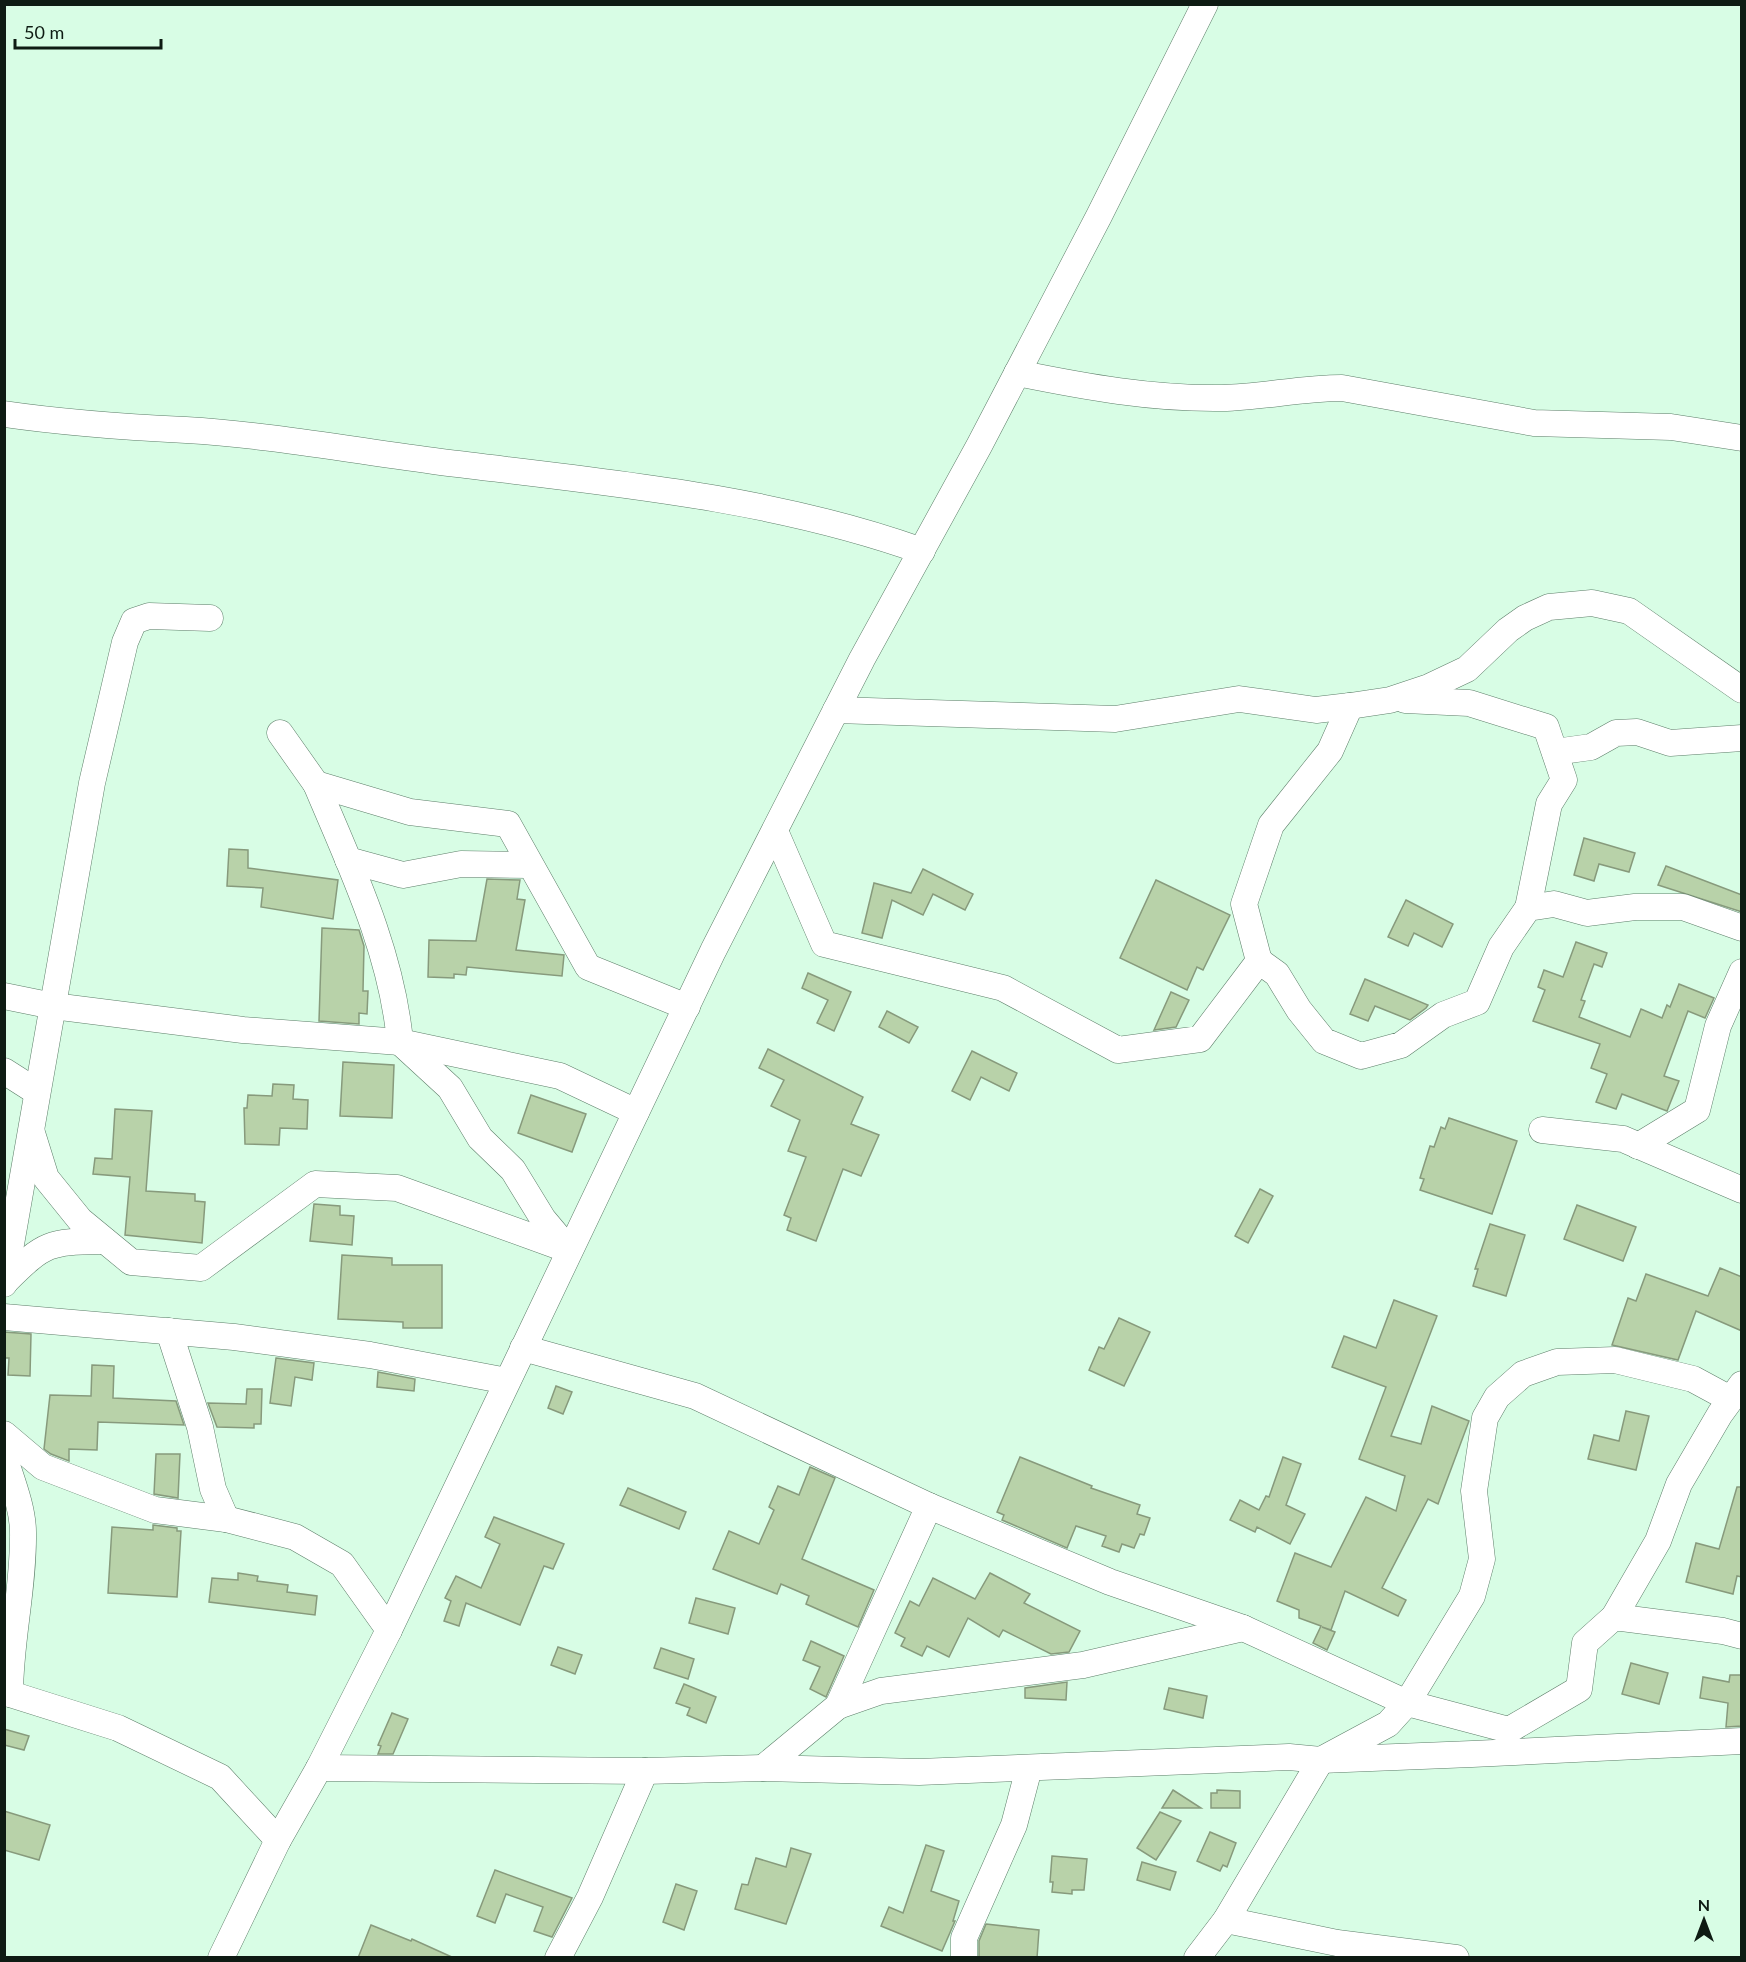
<svg xmlns="http://www.w3.org/2000/svg" width="1746" height="1962" viewBox="0 0 1746 1962" font-family="Lato,sans-serif">
<style>
.building{fill:#b8d2a9;stroke:#879a7c;stroke-width:1.5}
.lines{fill:none;stroke-linecap:round;stroke-linejoin:round}
.minor-casing{stroke:#5d7e69;stroke-width:27}
.minor{stroke:#fff;stroke-width:26}
</style>
<rect width="100%" height="100%" fill="#d8fde5"/>
<g class="building">
<polygon points="1584,838 1635,853 1629,872 1599,864 1594,881 1574,875"/>
<polygon points="229,849 248,850 248,868 338,880 333,919 261,907 263,888 227,886"/>
<polygon points="1666,866 1742,895 1742,912 1658,885"/>
<polygon points="923,869 973,894 965,910 933,894 923,915 892,900 882,938 862,933 874,883 911,893"/>
<polygon points="487,879 520,880 517,899 525,900 516,950 564,955 562,976 467,967 466,975 454,974 454,978 428,977 429,940 476,941"/>
<polygon points="1156,880 1230,915 1203,970 1197,967 1187,990 1120,958"/>
<polygon points="1406,900 1453,924 1442,947 1414,933 1408,946 1388,937"/>
<polygon points="322,928 359,930 364,946 363,991 368,991 367,1014 359,1013 359,1024 319,1021"/>
<polygon points="1576,942 1607,953 1602,967 1594,964 1581,1000 1585,1001 1579,1017 1630,1037 1641,1009 1662,1018 1667,1005 1670,1007 1679,984 1714,998 1705,1018 1688,1011 1664,1076 1679,1081 1667,1111 1622,1094 1616,1109 1596,1102 1607,1074 1591,1068 1600,1044 1533,1021 1545,990 1538,987 1544,970 1563,977"/>
<polygon points="808,973 851,992 834,1031 817,1023 828,1000 802,988"/>
<polygon points="1365,979 1428,1005 1426,1008 1410,1020 1375,1006 1368,1021 1350,1014"/>
<polygon points="1171,992 1189,1000 1176,1027 1154,1030"/>
<polygon points="887,1011 918,1027 909,1043 879,1027"/>
<polygon points="768,1049 863,1097 851,1124 879,1135 861,1176 843,1169 816,1241 787,1230 791,1218 784,1215 806,1157 788,1151 800,1120 771,1106 784,1080 759,1068"/>
<polygon points="972,1051 1017,1073 1009,1091 981,1077 970,1100 952,1091"/>
<polygon points="343,1062 394,1065 392,1118 340,1116"/>
<polygon points="273,1084 294,1085 293,1099 308,1100 307,1129 280,1128 279,1145 245,1144 244,1108 247,1108 248,1095 272,1096"/>
<polygon points="531,1095 586,1114 572,1152 518,1133"/>
<polygon points="115,1109 152,1111 146,1191 195,1194 195,1201 205,1202 202,1243 125,1235 130,1177 93,1174 95,1158 112,1159"/>
<polygon points="1449,1118 1517,1141 1492,1214 1420,1190 1424,1179 1420,1178 1430,1146 1434,1147 1441,1127 1445,1129"/>
<polygon points="1260,1189 1273,1196 1248,1243 1235,1236"/>
<polygon points="314,1204 340,1206 340,1215 354,1216 352,1245 310,1241"/>
<polygon points="1577,1205 1636,1227 1623,1261 1564,1239"/>
<polygon points="1490,1224 1525,1235 1506,1296 1473,1286 1478,1269 1475,1269"/>
<polygon points="342,1255 392,1258 392,1265 442,1265 442,1328 403,1328 403,1322 338,1319"/>
<polygon points="1720,1268 1742,1277 1742,1331 1696,1311 1678,1360 1612,1345 1628,1298 1636,1301 1646,1274 1708,1296"/>
<polygon points="1394,1300 1437,1316 1391,1436 1421,1444 1432,1406 1469,1421 1438,1504 1428,1499 1382,1588 1406,1600 1398,1616 1345,1591 1331,1630 1322,1627 1335,1632 1327,1650 1313,1643 1321,1626 1299,1618 1299,1610 1277,1601 1295,1553 1331,1567 1366,1497 1396,1511 1405,1476 1359,1459 1386,1387 1332,1367 1344,1336 1376,1348"/>
<polygon points="1119,1318 1150,1332 1124,1386 1089,1370 1099,1347 1104,1349"/>
<polygon points="4,1332 31,1334 30,1376 8,1375 9,1358 4,1358"/>
<polygon points="276,1358 314,1363 312,1380 295,1377 291,1406 270,1403"/>
<polygon points="92,1365 114,1366 113,1398 176,1401 184,1425 98,1422 97,1450 69,1449 69,1461 51,1454 44,1449 50,1395 91,1396"/>
<polygon points="378,1372 415,1379 414,1391 377,1387"/>
<polygon points="556,1386 572,1392 563,1414 548,1408"/>
<polygon points="247,1389 262,1389 261,1424 254,1424 254,1428 217,1427 208,1403 246,1404"/>
<polygon points="1626,1411 1649,1416 1636,1470 1588,1459 1594,1435 1619,1441"/>
<polygon points="156,1454 180,1454 178,1498 154,1494"/>
<polygon points="1020,1457 1092,1486 1091,1488 1140,1505 1137,1514 1150,1518 1144,1535 1140,1534 1134,1548 1122,1544 1119,1552 1102,1546 1106,1536 1076,1526 1067,1548 1002,1520 1004,1515 997,1512"/>
<polygon points="1283,1457 1301,1464 1286,1505 1305,1514 1290,1544 1257,1527 1255,1532 1230,1520 1240,1500 1259,1510 1266,1496 1269,1497"/>
<polygon points="810,1467 835,1478 802,1559 874,1590 858,1627 806,1604 809,1596 781,1584 777,1594 713,1569 729,1531 759,1544 774,1510 769,1507 778,1486 799,1495"/>
<polygon points="1737,1487 1742,1487 1742,1577 1737,1576 1733,1594 1686,1582 1696,1543 1719,1549"/>
<polygon points="628,1488 686,1512 679,1529 620,1505"/>
<polygon points="494,1517 564,1544 553,1569 544,1566 520,1625 466,1603 459,1626 444,1621 451,1601 445,1598 456,1576 481,1588 500,1544 485,1537"/>
<polygon points="153,1525 177,1528 177,1531 181,1531 177,1597 108,1593 112,1527 153,1530"/>
<polygon points="238,1573 258,1576 257,1581 288,1585 287,1592 317,1596 315,1615 209,1602 212,1578 238,1580"/>
<polygon points="990,1573 1030,1594 1024,1603 1080,1631 1069,1652 1051,1654 1003,1630 999,1637 968,1618 949,1657 927,1646 922,1656 901,1646 905,1638 895,1633 910,1601 919,1606 933,1578 975,1599"/>
<polygon points="696,1598 735,1608 728,1634 689,1623"/>
<polygon points="811,1641 844,1656 826,1697 810,1689 820,1667 803,1660"/>
<polygon points="558,1647 582,1655 575,1674 551,1665"/>
<polygon points="661,1648 694,1659 688,1679 654,1668"/>
<polygon points="1631,1663 1668,1673 1659,1704 1622,1694"/>
<polygon points="1730,1675 1742,1675 1742,1726 1726,1727 1728,1703 1700,1698 1703,1677 1729,1682"/>
<polygon points="1067,1682 1066,1700 1025,1698 1025,1688"/>
<polygon points="684,1684 716,1697 706,1723 687,1715 690,1708 676,1703"/>
<polygon points="1169,1688 1207,1696 1203,1718 1164,1709"/>
<polygon points="392,1713 408,1719 393,1754 378,1754 381,1746 378,1745"/>
<polygon points="4,1729 29,1736 24,1750 4,1745"/>
<polygon points="1173,1790 1201,1808 1162,1808"/>
<polygon points="1217,1790 1240,1791 1240,1808 1211,1808 1211,1793 1217,1793"/>
<polygon points="4,1811 50,1825 39,1860 4,1850"/>
<polygon points="1160,1812 1181,1821 1156,1860 1137,1848"/>
<polygon points="1210,1832 1236,1843 1227,1867 1223,1865 1220,1871 1197,1861"/>
<polygon points="926,1845 944,1851 931,1891 959,1901 953,1921 955,1921 942,1951 881,1926 889,1907 903,1913"/>
<polygon points="791,1848 811,1854 786,1924 735,1909 742,1884 748,1885 756,1858 786,1867"/>
<polygon points="1052,1856 1087,1859 1084,1890 1072,1890 1072,1894 1052,1892 1053,1882 1050,1882"/>
<polygon points="1142,1862 1176,1872 1170,1890 1137,1880"/>
<polygon points="495,1870 572,1898 552,1937 534,1931 543,1907 506,1894 495,1923 477,1916"/>
<polygon points="676,1884 697,1891 684,1930 663,1922"/>
<polygon points="986,1924 1039,1930 1037,1958 979,1958 979,1941"/>
<polygon points="371,1925 411,1941 412,1939 454,1958 358,1958"/>
</g>
<g class="lines">
<g class="minor-casing">
<g id="minor">
<path d="M1017,373c69,14 135,26 205,25 41,-1 80,-10 120,-10l192,35 137,4 71,11"/>
<path d="M4,414c62,9 120,13 182,16 85,5 170,21 255,32 161,20 327,34 481,89"/>
<polyline points="1405,700 1469,703 1546,727 1564,780 1549,804 1528,908"/>
<polyline points="836,710 1115,719 1239,699 1316,710 1350,706 1390,700 1429,687 1467,669 1508,630 1525,618 1549,607 1592,603 1629,611 1742,690"/>
<polyline points="280,733 316,784 410,812 508,824 588,967 687,1007"/>
<polyline points="1555,752 1591,747 1616,733 1637,732 1670,743 1742,738"/>
<path d="M316,784c35,83 76,168 84,258l50,46 30,50 33,32 30,49 26,31"/>
<polyline points="775,831 824,944 1003,988 1118,1050 1200,1039 1259,961 1277,974 1299,1010 1324,1041 1361,1056 1401,1045 1443,1015 1477,1002 1501,947 1528,908 1554,904 1587,913 1635,907 1683,907 1742,928"/>
<polyline points="348,860 403,875 461,864 530,865"/>
<polyline points="1259,961 1244,904 1271,825 1330,751 1350,706"/>
<polyline points="4,996 53,1006 243,1030 400,1042 560,1076 636,1112"/>
<polyline points="4,1071 37,1092"/>
<polyline points="1542,1130 1623,1139 1742,1190"/>
<polyline points="32,1133 46,1178 80,1220 131,1262 201,1268 315,1184 397,1188 569,1250"/>
<polyline points="1638,1146 1697,1110 1718,1026 1742,972"/>
<path d="M6,1281c40,-40 44,-39 99,-40"/>
<polyline points="4,1284 92,783 125,642 134,621 149,616 210,618"/>
<polyline points="4,1317 234,1337 370,1355 507,1381"/>
<polyline points="169,1331 200,1427 213,1489 226,1519"/>
<polyline points="523,1348 695,1396 929,1506 1110,1582 1243,1628 1407,1703 1509,1730 1579,1689 1585,1643 1614,1617 1723,1631 1742,1636"/>
<polyline points="4,1434 43,1467 155,1510 226,1519 295,1537 342,1564 389,1630"/>
<path d="M4,1456c7,23 19,52 19,76 1,55 -13,108 -13,162"/>
<polyline points="1614,1617 1658,1541 1679,1484 1720,1414 1742,1384"/>
<polyline points="4,1692 118,1728 220,1777 278,1840"/>
<polyline points="838,1706 929,1506"/>
<polyline points="319,1768 645,1771 763,1768 919,1772 1289,1757 1321,1760 1472,1754 1742,1741"/>
<polyline points="763,1768 838,1706 881,1691 1083,1665 1243,1628"/>
<polyline points="1226,1920 1337,1943 1456,1958"/>
<polyline points="221,1958 278,1840 319,1768 389,1630 713,951 862,659 979,446 1099,216 1205,4"/>
<polyline points="558,1958 590,1897 645,1771"/>
<polyline points="964,1958 964,1938 1014,1825 1029,1768"/>
<polyline points="1197,1958 1226,1920 1321,1760 1388,1724 1407,1703 1472,1596 1482,1559 1474,1491 1485,1418 1497,1397 1523,1374 1557,1362 1615,1360 1693,1379 1730,1399"/>
</g>
</g>
<use href="#minor" class="minor"/>
</g>
<rect width="1746" height="1962" fill="none" stroke="#0e1b13" stroke-width="12"/>
<g transform="translate(1704 1920)" stroke="#d8fde5" stroke-width="4.5" paint-order="stroke">
<path d="M0-4.5L10 22L0 15L-10 22Z" fill="#0e1b13"/>
<text y="-9" font-size="16" font-weight="bold" text-anchor="middle" fill="#0e1b13">N</text>
</g>
<path d="M15 39v9h146v-9" fill="none" stroke="#0e1b13" stroke-width="3"/>
<text x="24" y="39" font-size="18" fill="#0e1b13" stroke="#d8fde5" stroke-width="4.5" paint-order="stroke">50 m</text>
</svg>
